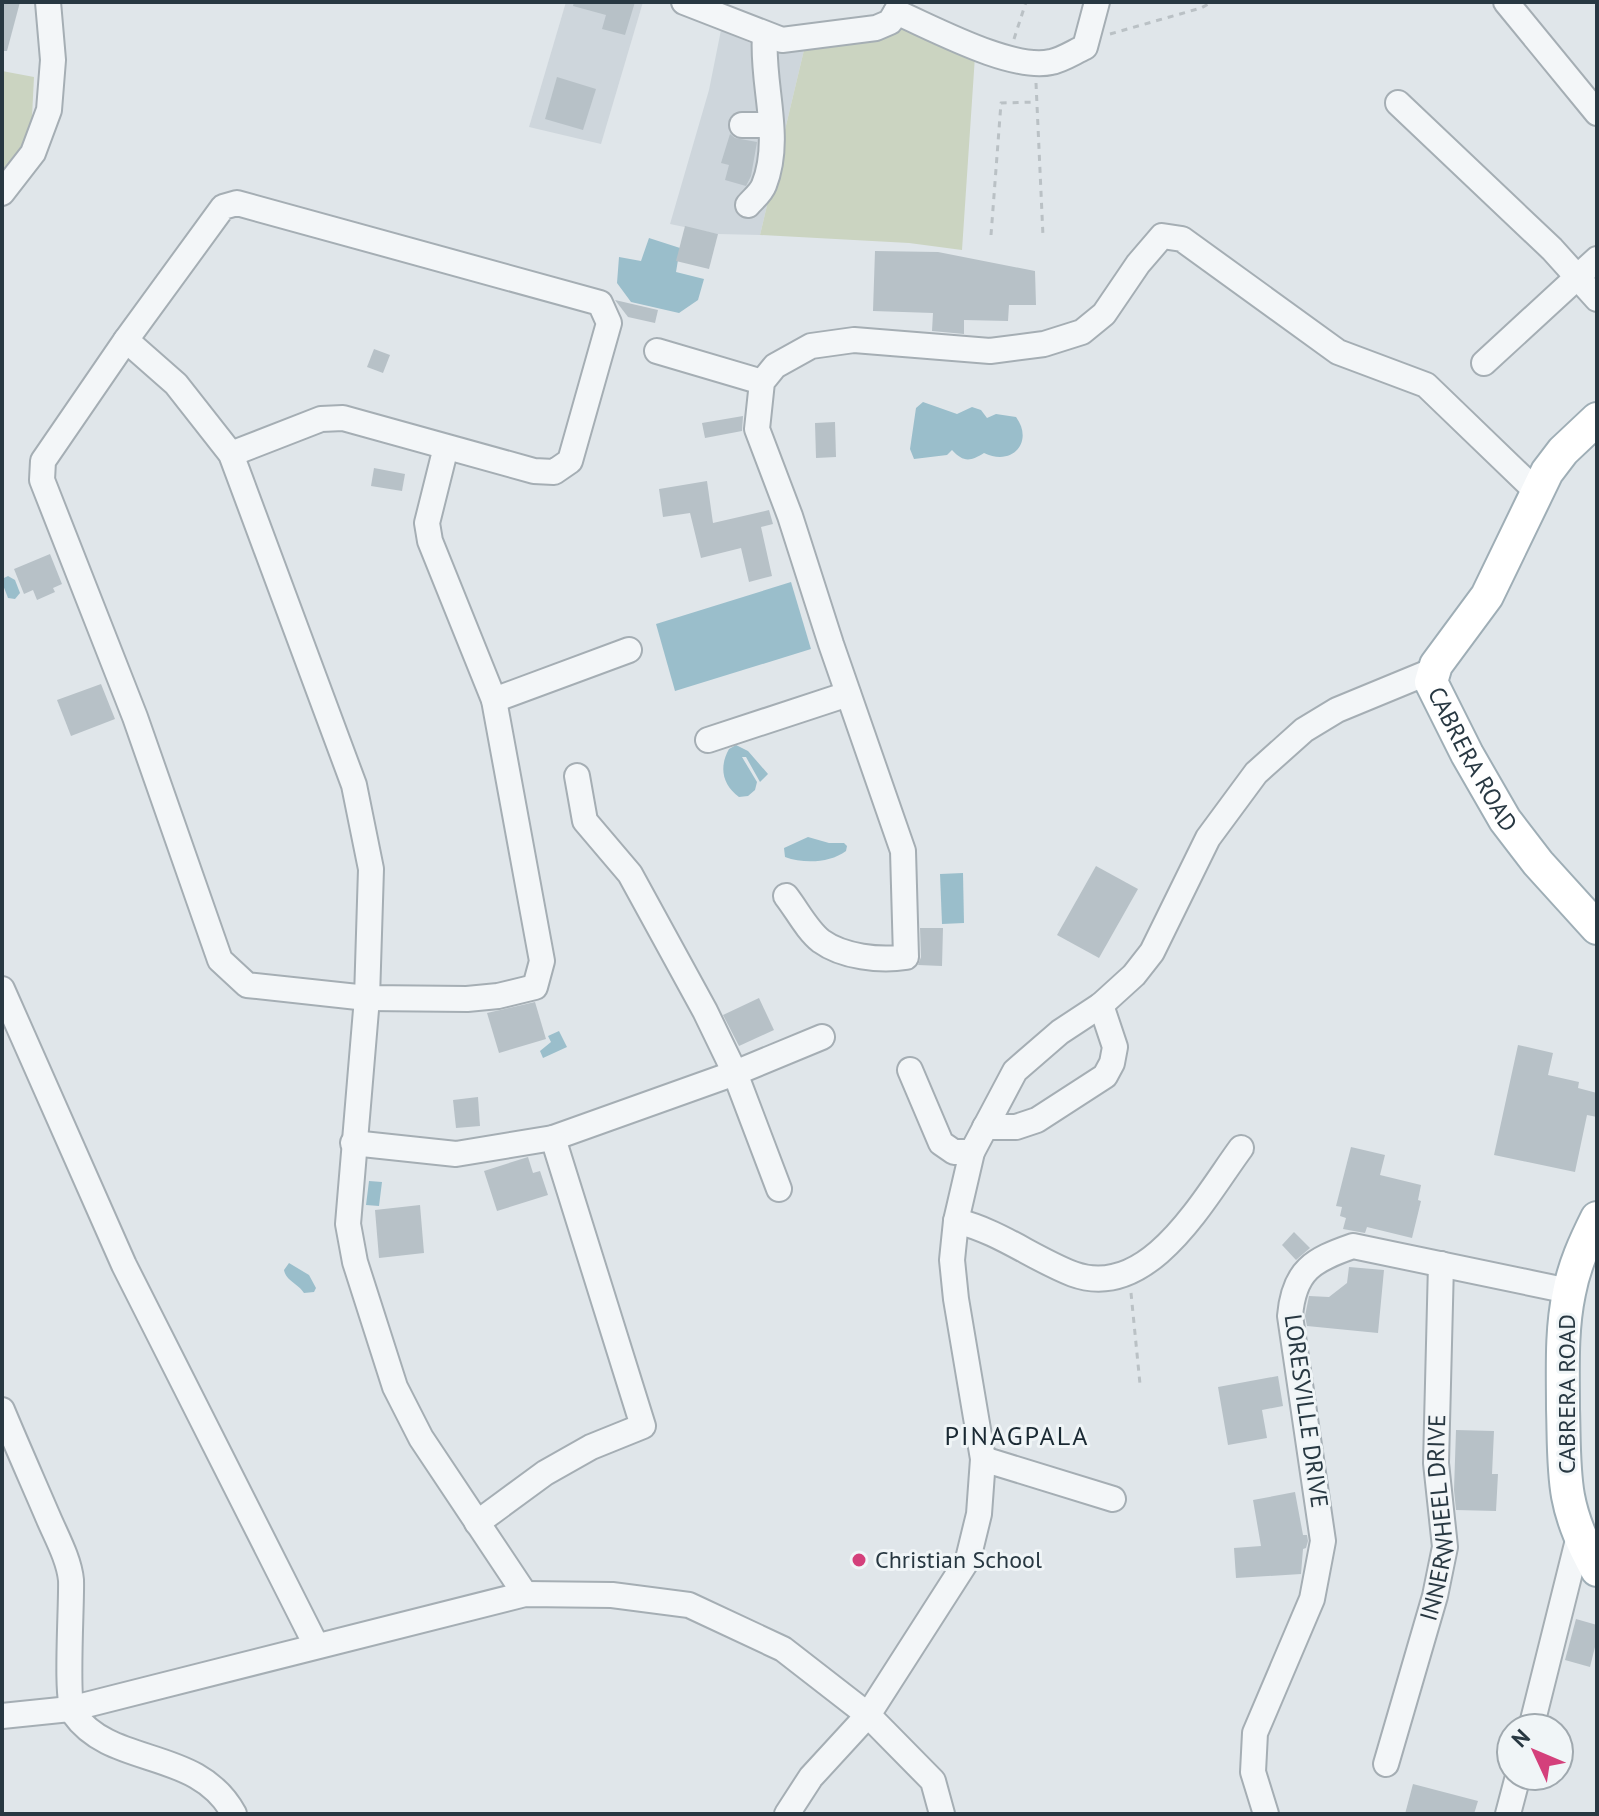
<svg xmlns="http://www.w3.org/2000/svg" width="1599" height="1816" viewBox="0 0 1599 1816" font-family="'PT Sans',sans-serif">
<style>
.built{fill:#ced6dc}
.green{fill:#cbd4c1}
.water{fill:#9abecb}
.building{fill:#b7c1c7}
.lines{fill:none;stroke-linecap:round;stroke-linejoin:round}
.minor-casing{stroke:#a5aeb4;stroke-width:28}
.major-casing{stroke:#9faeb6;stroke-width:36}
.path{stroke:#bac1c5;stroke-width:3;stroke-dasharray:6 6;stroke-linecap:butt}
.minor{stroke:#f3f6f8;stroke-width:24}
.major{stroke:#fff;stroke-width:32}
.poi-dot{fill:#d4407b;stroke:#f0f5f7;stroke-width:3}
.labels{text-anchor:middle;stroke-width:6;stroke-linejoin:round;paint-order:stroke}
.street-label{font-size:24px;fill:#283842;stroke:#f0f5f7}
.poi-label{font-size:24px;fill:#283842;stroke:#f0f5f7;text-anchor:start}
.neighbourhood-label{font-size:26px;letter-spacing:2px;fill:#1a2933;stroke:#f0f5f7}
</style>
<rect width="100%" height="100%" fill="#e0e6ea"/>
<g class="built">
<polygon points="566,2 643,2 601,144 529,127"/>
<polygon points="721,30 764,49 804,50 760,235 718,234 670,224 709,90"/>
</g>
<g class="green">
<polygon points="901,28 975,56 962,250 909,243 760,235 804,50 880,38"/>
<polygon points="2,71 34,77 31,137 2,175"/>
</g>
<g class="water">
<polygon points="649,238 680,248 676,272 704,279 698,300 679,313 631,302 617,283 619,257 641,261"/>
<path d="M923,402l34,12 15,-7 9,3 6,8 9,-4 20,3c18,24 -3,50 -32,36 -14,9 -21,9 -32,-3l-5,5 -33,4 -4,-10 6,-41z"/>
<polygon points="8,576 15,580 20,593 15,599 8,598 3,585 4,578"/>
<polygon points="791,582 811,649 675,691 656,624"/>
<path d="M736,745l12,6 20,23 -8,8 -14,-25h-4l15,25 -2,8 -7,6 -9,1c-17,-13 -20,-30 -10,-48z"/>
<path d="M808,837l21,6h15l3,3 -1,5c-16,12 -42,13 -61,6l-1,-9z"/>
<polygon points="963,873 964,923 942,924 940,874"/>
<polygon points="559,1031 567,1047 543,1058 540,1051 551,1042 548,1036"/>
<polygon points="369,1181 382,1182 379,1206 366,1205"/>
<path d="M289,1263l20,12 7,13 -2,4 -10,1c-5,-9 -18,-12 -20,-23z"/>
</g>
<g class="building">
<polygon points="2,2 20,2 7,51 2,51"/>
<polygon points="574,2 635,2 625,35 602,29 606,15 573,6"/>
<polygon points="557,77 596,89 583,130 545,119"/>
<polygon points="730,134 735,138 757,142 751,176 746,186 725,180 729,165 721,163"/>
<polygon points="685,226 718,234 709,269 676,261"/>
<polygon points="875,251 938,252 1035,271 1036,305 1009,305 1008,321 964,320 964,334 932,331 933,313 873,311"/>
<polygon points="615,300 658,310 655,323 628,317"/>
<polygon points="374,349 390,355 383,373 367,367"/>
<polygon points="743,416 742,431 705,438 702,423"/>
<polygon points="835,422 836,457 816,458 815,423"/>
<polygon points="374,468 405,474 402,491 371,486"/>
<polygon points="707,481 713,523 769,510 773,524 761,527 772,576 749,582 741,548 701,558 690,513 663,517 659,489"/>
<polygon points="50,554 62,584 53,588 55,592 37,600 33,590 24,594 14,569"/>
<polygon points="101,684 115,719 71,736 57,700"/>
<polygon points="1096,866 1138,889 1099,958 1057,935"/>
<polygon points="920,928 943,928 942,966 918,965 921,957"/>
<polygon points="759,998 774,1030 739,1046 723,1015"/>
<polygon points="535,1002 546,1039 499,1053 487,1013"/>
<polygon points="1518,1045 1553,1053 1548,1075 1579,1082 1578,1088 1597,1093 1597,1117 1587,1115 1575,1172 1494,1155"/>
<polygon points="478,1097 480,1126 456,1128 453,1100"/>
<polygon points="1351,1147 1385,1155 1380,1175 1421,1185 1418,1200 1421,1201 1412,1238 1367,1227 1365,1233 1343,1229 1346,1218 1340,1216 1342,1207 1336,1206"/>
<polygon points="528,1157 533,1173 540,1171 548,1195 497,1211 484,1171"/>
<polygon points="420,1205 424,1253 379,1258 375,1210"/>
<polygon points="1294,1232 1310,1248 1296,1260 1282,1245"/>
<polygon points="1349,1267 1384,1270 1378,1333 1307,1326 1305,1316 1309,1296 1329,1297 1347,1283"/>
<polygon points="1278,1376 1283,1406 1262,1410 1267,1438 1228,1445 1218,1387"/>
<polygon points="1456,1430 1494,1431 1492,1474 1498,1474 1496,1511 1456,1510 1454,1490"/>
<polygon points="1295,1492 1303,1535 1307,1535 1308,1541 1306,1548 1303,1549 1301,1574 1236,1578 1234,1548 1261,1546 1253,1500"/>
<polygon points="1576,1619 1597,1625 1597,1639 1590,1667 1565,1660"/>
<polygon points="1413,1784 1478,1801 1474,1814 1405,1814"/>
</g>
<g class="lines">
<g class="minor-casing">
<g id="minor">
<polyline points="684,2 782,40 876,28 890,22 896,12"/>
<polyline points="1506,2 1597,113"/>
<path d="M896,12c37,16 116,59 155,50 11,-2 23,-10 34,-15l12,-45"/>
<polyline points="1398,103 1552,249 1597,299"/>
<polyline points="742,125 771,125"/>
<polyline points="2,193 33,153 49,110 53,60 48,2"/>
<path d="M748,205c5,-6 13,-12 16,-20 19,-48 -3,-101 1,-150"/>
<polyline points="126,340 176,384 231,454 354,785 371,869 367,998 348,1224 355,1262 395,1387 421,1438 525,1594"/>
<polyline points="657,351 762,382"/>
<polyline points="1484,363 1597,259"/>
<polyline points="231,454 321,419 343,418 534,471 554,472 570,461 609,323 600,303 237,203 223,207 126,340 43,461 42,480 135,717 220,960 247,985 367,998 467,999 498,996 535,987 542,961 494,700 430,541 427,523 446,447"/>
<polyline points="494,700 629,650"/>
<polyline points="708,740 848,694"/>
<polyline points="577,776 585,821 630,874 705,1011 735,1073 779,1189"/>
<path d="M786,896c11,14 21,34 35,45 22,16 59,20 85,16l-3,-106 -72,-207 -41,-128 -33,-87 5,-47 13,-16 36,-20 43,-6 136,11 54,-7 38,-12 22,-18 34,-50 24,-28 20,3 156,113 88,33 110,106"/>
<polyline points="2,989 124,1265 316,1645"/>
<polyline points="910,1070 941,1143 954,1152 972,1152"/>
<polyline points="985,1127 1016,1127 1037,1120 1105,1076 1112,1063 1115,1047 1101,1005"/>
<polyline points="353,1143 456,1154 553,1138 735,1073 822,1037"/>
<path d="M956,1221c43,10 76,37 117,53 76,28 131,-76 168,-126"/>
<path d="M2,1410c15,36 31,72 46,107 8,19 21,42 23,63 1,23 -6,121 3,134 38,54 124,33 160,100"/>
<polyline points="983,1459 1113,1499"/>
<polyline points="477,1523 545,1473 591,1447 643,1426 553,1138"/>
<polyline points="2,1716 70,1709 525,1594 612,1595 689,1605 783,1649 868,1715 933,1781 942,1814"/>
<polyline points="1531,1728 1579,1536"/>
<path id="s1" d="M1386,1764l49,-168 10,-49 -9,-84 5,-199"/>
<polyline points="787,1814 811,1777 868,1715 968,1559 979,1514 983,1459 956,1299 952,1260 956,1221 972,1152 1015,1071 1060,1032 1101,1005 1134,975 1152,952 1208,838 1256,773 1304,730 1337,710 1434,670"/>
<path d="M1266,1814l-13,-42 2,-39 57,-134 11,-58 -33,-225c4,-46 23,-56 63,-70l216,45"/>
<polyline points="1508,1814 1518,1776"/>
</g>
</g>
<g class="major-casing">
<g id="major">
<path id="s2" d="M1597,419l-34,32 -16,21 -60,124 -51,69 -5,17 36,72 38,66 33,43 59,65"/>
<path d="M1597,1218c-12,24 -23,48 -28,75 -8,38 -6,77 -6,116 1,29 0,59 5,87 5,27 16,50 29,74"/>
</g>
</g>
<g class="path">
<polyline points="1110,34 1201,8 1212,2"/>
<polyline points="1014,39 1026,2"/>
<polyline points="1036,83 1043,236"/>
<polyline points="991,235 1001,103 1036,102"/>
<polyline points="1131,1293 1140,1384"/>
</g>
<use href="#minor" class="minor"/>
<use href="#major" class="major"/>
</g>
<circle class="poi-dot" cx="859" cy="1560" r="8"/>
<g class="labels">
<g class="street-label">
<text dy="8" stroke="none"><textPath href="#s2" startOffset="402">CABRERA ROAD</textPath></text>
<text transform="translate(1567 1394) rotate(-90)" y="8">CABRERA ROAD</text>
<text transform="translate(1306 1411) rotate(82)" y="8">LORESVILLE DRIVE</text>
<text dy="8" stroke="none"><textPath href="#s1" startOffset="254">INNERWHEEL DRIVE</textPath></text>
</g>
<g class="poi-label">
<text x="875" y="1568">Christian School</text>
</g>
<g class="neighbourhood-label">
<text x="1017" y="1445">PINAGPALA</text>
</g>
</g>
<rect width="1599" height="1816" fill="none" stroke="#283842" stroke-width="8"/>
<g transform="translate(1535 1752) rotate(314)"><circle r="38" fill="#f0f5f7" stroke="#a0a9af" stroke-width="2"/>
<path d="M0-6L14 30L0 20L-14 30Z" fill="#d4407b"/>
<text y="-12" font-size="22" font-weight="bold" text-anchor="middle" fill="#283842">N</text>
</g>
</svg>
